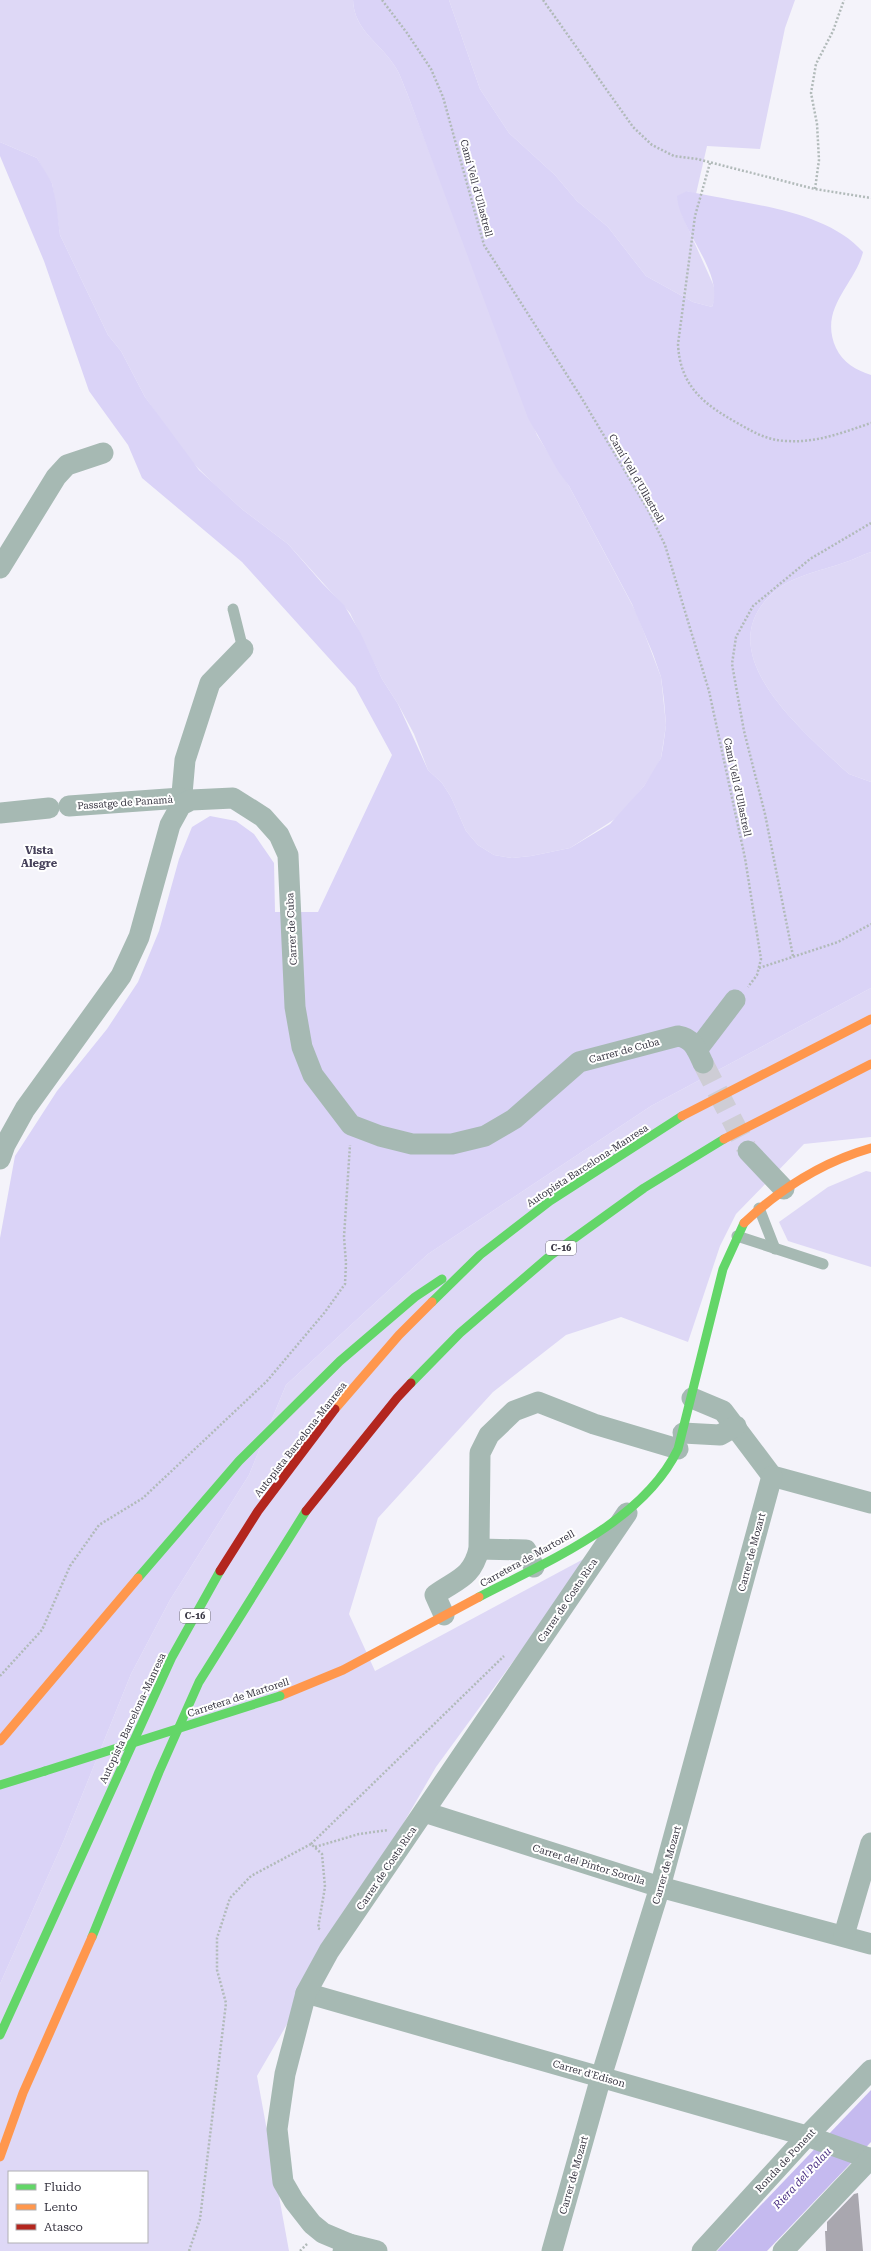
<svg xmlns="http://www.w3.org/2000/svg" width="871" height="2251" viewBox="0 0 871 2251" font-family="'Roboto Serif',serif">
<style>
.green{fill:#ded8f6;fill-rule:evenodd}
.forest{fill:#dad3f7}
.water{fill:#c5baef}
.building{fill:#a9a7af}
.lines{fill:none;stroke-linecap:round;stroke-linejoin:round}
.street-tunnel{stroke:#cecdd5;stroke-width:21;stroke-dasharray:21 10;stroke-linecap:butt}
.path{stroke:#b1bab9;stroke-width:2.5;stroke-dasharray:2 2;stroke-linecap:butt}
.lane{stroke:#a6b9b3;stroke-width:11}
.street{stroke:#a6b9b3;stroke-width:21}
.fast{stroke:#63d668;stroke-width:9}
.slow{stroke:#ff974d;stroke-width:9}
.jam{stroke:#b3261e;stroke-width:9}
.fast-bridge{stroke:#63d668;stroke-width:9}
.labels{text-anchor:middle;stroke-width:4;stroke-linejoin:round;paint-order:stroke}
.shield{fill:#fff;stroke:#74727b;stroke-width:1}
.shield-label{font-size:9px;font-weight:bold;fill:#383642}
.street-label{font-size:10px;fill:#383642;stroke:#fff}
.neighbourhood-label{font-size:11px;font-weight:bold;fill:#47425b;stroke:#fff}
.water-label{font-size:11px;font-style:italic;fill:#492e82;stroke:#fff}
</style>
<rect width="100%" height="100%" fill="#f4f3fa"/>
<g class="green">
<path d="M0,0h353c1,30 26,42 41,65 6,8 9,19 13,28l130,342 32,51 68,128 24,63 5,48 -5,33 -5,10 -12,18 -26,31 -48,31 -39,8 -19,2 -18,-3 -16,-10 -12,-14 -15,-34 -9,-14 -14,-13 -14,-36 -16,-30 -16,-25 -32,-66 -62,-69 -45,-34 -30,-27 -20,-20 -20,-26 -28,-40 -24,-46 -13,-16 -48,-100 -8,-52 -6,-8 -9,-17 -37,-16z"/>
<polygon points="449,0 795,0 785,28 760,149 707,146 696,194 687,191 682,215 713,284 716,295 712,307 693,302 646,276 608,227 577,201 555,175 509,133 480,89"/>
<path d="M871,552v230l-22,-8 -8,-7c-42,-40 -134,-116 -67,-175 18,-16 46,-21 69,-29 10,-3 19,-8 28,-11z"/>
<path d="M871,988v149l-67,7 -68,70 -16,32 -32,96 -67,-25 -55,18 -73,57 -115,126 -29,96 26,57 216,-116 -155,212 -179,309 32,175h-289v-267l64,-144 67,-166 39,-74 79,-125 37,-90 142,-131 223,-148zM9,2172h138v70h-138z"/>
<polygon points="866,1171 871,1172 871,1267 788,1241 779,1222 828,1187"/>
</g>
<path class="forest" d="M353,0h96l31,89 29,44 46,42 22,26 31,26 38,49 47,26 19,5c13,-34 -33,-77 -35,-111l10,-5c54,13 137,17 176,61 -8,33 -45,56 -27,96 7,15 20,22 35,27v177c-9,3 -18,8 -28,11 -23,8 -51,13 -69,29 -67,59 25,135 67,175l8,7 22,8v206l-220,118 -223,148 -142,131 -37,90 -79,125 -39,74 -67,166 -64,144v-746l15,-82 42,-65 50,-62 31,-47 21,-51 20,-72 13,-32 18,-11 26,5 18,13 20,29 1,49h43l74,-157 -37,-68 -113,-125 -100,-84 -14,-33 -39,-54 -45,-130 -44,-105v-14l37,16 15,25 4,20 4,32 48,100 13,16 24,46 54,73 44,40 45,34 34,39 22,22 16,27 22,47 16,25 30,66 14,13 9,14 15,34 12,14 16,10 18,3 19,-2 39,-8 40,-24 34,-38 17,-28 2,-11 3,-22 -2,-25 -3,-23 -8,-23 -21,-50 -63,-118 -11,-15 -30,-53 -121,-325c-4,-9 -7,-20 -13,-28 -15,-23 -40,-35 -41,-65z"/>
<polygon class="water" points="871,2090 871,2142 767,2251 717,2251"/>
<polygon class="building" points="858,2193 863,2251 826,2251 825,2231 827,2231 827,2222 854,2194"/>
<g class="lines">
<polyline class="street-tunnel" points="703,1063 746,1147"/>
<g class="path">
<polyline points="382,0 407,33 431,69 443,97 484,245 581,397 648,510 665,545 709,691 745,858 761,959 757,975 748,987"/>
<polyline points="543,0 633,127 652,145 674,156 697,159 815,189 871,198"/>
<path d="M710,163l-15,53 -17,128c2,43 27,61 61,80 16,9 30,17 49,17 29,2 56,-9 83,-18"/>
<polyline points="815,189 819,160 817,124 811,93 816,64 833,31 844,0"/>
<polyline points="793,956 765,814 744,731 732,664 736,637 753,606 810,559 871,523"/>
<polyline points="759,968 838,942 871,924"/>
<polyline points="0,1676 42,1630 70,1566 99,1525 143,1498 267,1381 325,1312 345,1284 346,1263 344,1237 350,1145"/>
<polyline points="311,1844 504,1656"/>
<polyline points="315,1847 359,1834 388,1830"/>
<polyline points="189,2251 200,2219 226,2003 217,1970 217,1938 230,1898 251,1876 311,1844 322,1854 325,1887 318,1928 321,1930"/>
<polyline points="300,2251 307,2244"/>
</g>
<g class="lane">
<polyline points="233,609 243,649"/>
<polyline points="759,1208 775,1249"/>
<polyline points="737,1236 823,1264"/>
</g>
<g class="street">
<polyline points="0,568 56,477 67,465 103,453"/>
<polyline points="181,805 185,760 210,683 243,649"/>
<polyline points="69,806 181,798"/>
<polyline points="0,813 49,808"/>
<polyline points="697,1050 735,1000"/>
<polyline points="748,1151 784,1189"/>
<path d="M0,1159l5,-14 20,-36 96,-133 18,-39 31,-112 11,-20 10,-5 42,-2 30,19 16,18 9,20 7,152 7,40 11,28 38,50 29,11 32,8h40l33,-8 29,-17 65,-57 99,-26c15,2 19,14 25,27"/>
<polyline points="692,1398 723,1411 772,1476 871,1503"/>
<polyline points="683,1433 720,1435 736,1426"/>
<polyline points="479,1549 526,1550 534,1567"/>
<path d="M444,1615l-9,-20c22,-16 37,-17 44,-46l1,-96 9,-18 25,-24 24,-9 56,22 84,25"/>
<polyline points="424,1812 660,1887 871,1944"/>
<polyline points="844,1935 871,1843"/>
<polyline points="306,1993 807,2136 871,2159"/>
<polyline points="349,2244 323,2233 312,2224 294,2201 283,2182 277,2129 285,2074 306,1993 329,1951 627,1513"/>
<polyline points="343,2251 349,2244 377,2251"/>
<polyline points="552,2251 601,2077 660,1887 772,1476"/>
<polyline points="702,2251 807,2136 871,2070"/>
<polyline points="783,2251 871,2158"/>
</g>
<g class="fast">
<polyline points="432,1302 480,1255 550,1201 682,1116"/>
<polyline points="411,1383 460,1333 551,1255 644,1188 724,1139"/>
<polyline points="138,1578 239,1461 340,1361 415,1297 442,1279"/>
<path d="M479,1597c69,-36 164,-75 199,-148l45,-180 21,-46"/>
<polyline points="0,1785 45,1771"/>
<polyline points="92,1937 159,1772 199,1682 306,1511"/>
<polyline points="0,2035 172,1657 220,1571"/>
</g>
<g class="slow">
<polyline points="682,1116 871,1019"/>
<polyline points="724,1139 871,1064"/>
<path d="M744,1223c37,-35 78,-61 127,-75"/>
<polyline points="335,1409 399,1335 432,1302"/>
<polyline points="280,1696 343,1670 479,1597"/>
<polyline points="0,1741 138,1578"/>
<polyline points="0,2157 23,2093 92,1937"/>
</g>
<g class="jam">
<polyline points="306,1511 397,1398 411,1383"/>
<polyline points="220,1571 258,1511 335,1409"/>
</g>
<polyline class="fast-bridge" points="45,1771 280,1696"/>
</g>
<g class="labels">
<g class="shield">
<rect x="546" y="1241" width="30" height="14" rx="3"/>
<rect x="180" y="1609" width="30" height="14" rx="3"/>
</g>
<g class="shield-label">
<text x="561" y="1251">C-16</text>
<text x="195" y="1619">C-16</text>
</g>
<g class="street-label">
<text transform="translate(477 188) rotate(75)" y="4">Camí Vell d'Ullastrell</text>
<text transform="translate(637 478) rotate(60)" y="4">Camí Vell d'Ullastrell</text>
<text transform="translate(738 787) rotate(78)" y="4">Camí Vell d'Ullastrell</text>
<text transform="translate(125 802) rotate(-4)" y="4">Passatge de Panamà</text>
<text transform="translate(291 929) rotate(-93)" y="4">Carrer de Cuba</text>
<text transform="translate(624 1050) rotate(-15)" y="4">Carrer de Cuba</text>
<text transform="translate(587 1165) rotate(-33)" y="4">Autopista Barcelona-Manresa</text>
<text transform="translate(300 1439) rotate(-52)" y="4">Autopista Barcelona-Manresa</text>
<text transform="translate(751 1552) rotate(-75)" y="4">Carrer de Mozart</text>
<text transform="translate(527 1558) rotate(-29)" y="4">Carretera de Martorell</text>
<text transform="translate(567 1600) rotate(-56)" y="4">Carrer de Costa Rica</text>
<text transform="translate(238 1697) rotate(-18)" y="4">Carretera de Martorell</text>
<text transform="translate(132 1718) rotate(-65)" y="4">Autopista Barcelona-Manresa</text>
<text transform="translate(589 1864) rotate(17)" y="4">Carrer del Pintor Sorolla</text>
<text transform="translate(666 1865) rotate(-74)" y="4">Carrer de Mozart</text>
<text transform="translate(386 1868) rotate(-56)" y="4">Carrer de Costa Rica</text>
<text transform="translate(589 2073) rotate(16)" y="4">Carrer d'Edison</text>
<text transform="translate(785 2160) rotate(-47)" y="4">Ronda de Ponent</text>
<text transform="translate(573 2175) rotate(-74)" y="4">Carrer de Mozart</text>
</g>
<g class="neighbourhood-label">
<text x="39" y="854">Vista<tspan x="39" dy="13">Alegre</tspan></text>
</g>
<g class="water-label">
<text transform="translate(802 2178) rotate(-47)" y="4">Riera del Palau</text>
</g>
</g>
<rect x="8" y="2171" width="140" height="72" fill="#ffffff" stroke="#afafb3"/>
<rect x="16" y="2184" width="20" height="6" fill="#63d668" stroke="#afafb3"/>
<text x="44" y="2191" font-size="12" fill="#383642">Fluido</text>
<rect x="16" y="2204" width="20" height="6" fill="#ff974d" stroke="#afafb3"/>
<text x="44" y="2211" font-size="12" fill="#383642">Lento</text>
<rect x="16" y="2224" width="20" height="6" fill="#b3261e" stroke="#afafb3"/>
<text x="44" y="2231" font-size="12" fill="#383642">Atasco</text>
</svg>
